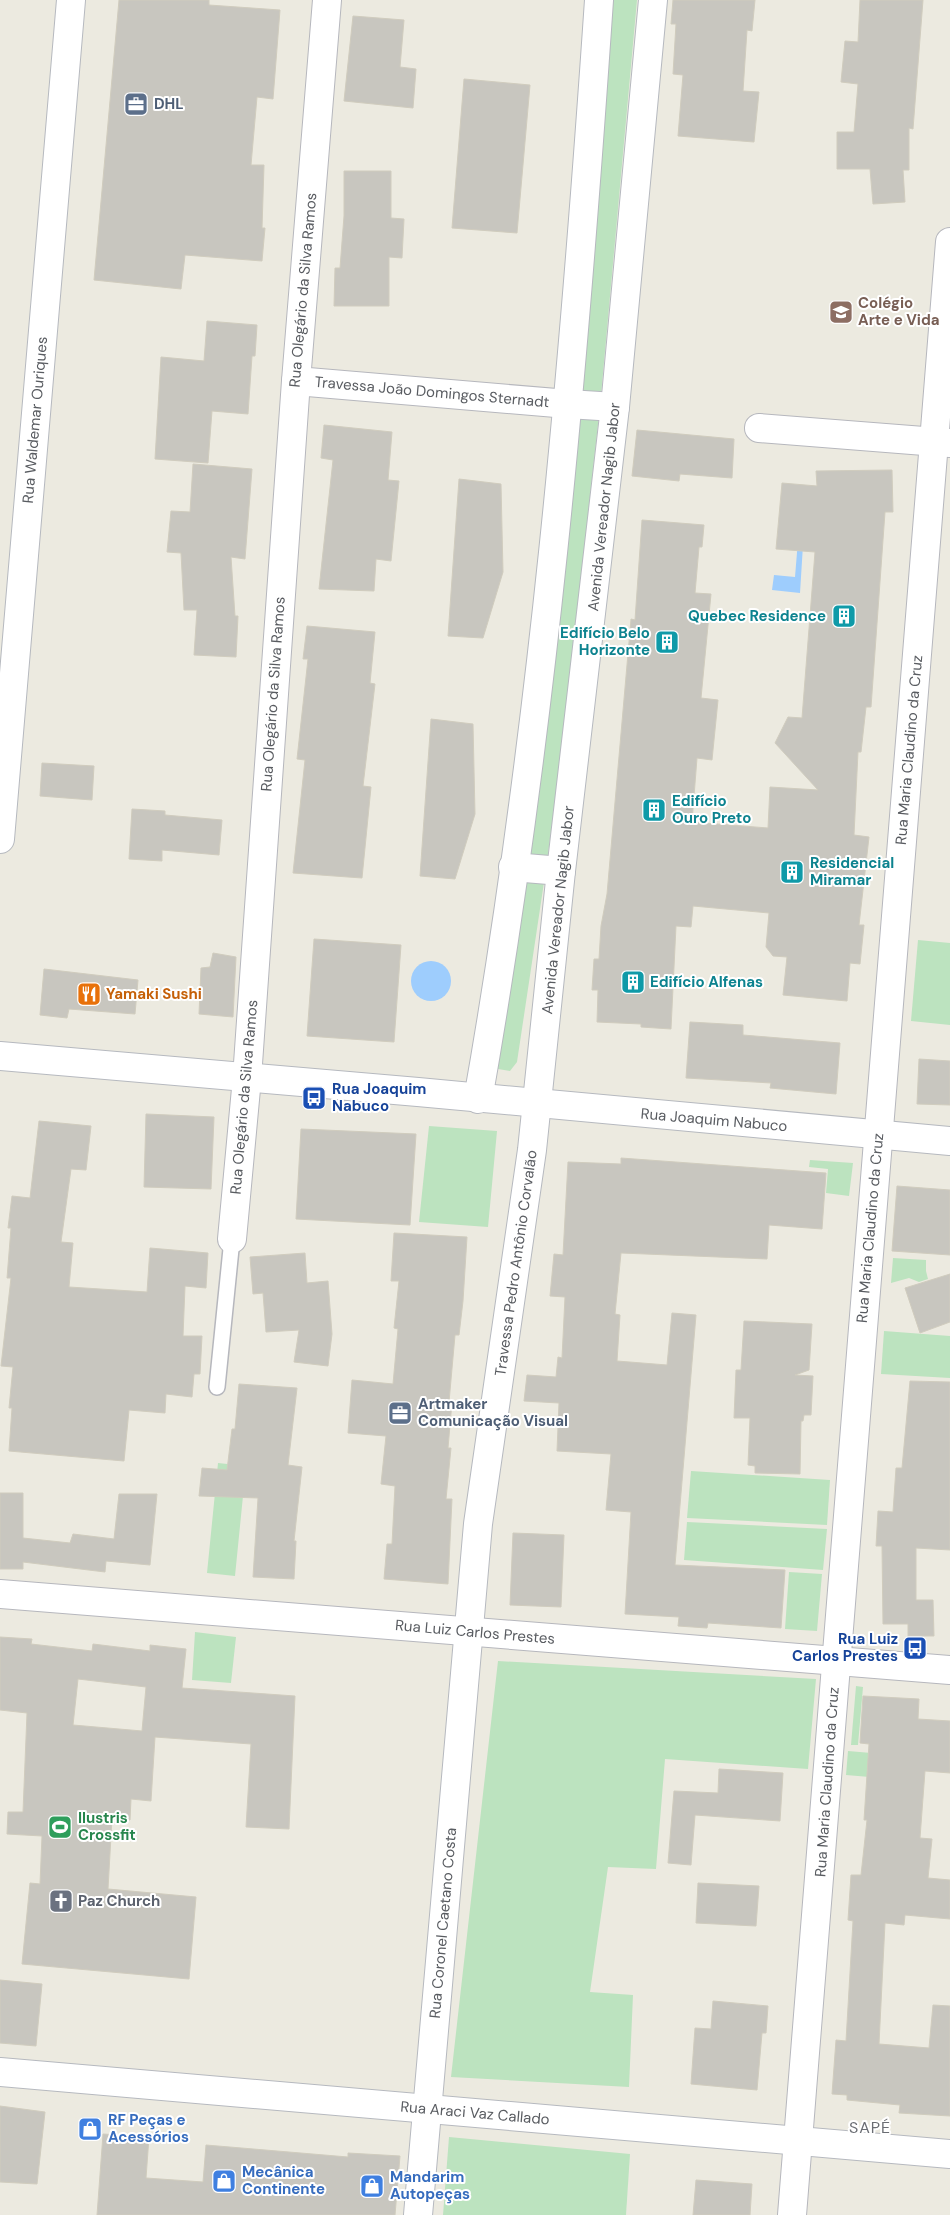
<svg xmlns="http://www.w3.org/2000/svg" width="950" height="2215" viewBox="0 0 950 2215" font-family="'DM Sans',sans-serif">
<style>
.green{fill:#bce3bf}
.water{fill:#9ecdfd}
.building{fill:#c8c6bf;stroke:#d0ccbe;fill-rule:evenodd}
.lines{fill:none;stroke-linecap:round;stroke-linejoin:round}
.lane-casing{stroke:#b6b7bd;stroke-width:18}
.street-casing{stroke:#b6b7bd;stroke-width:30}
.secondary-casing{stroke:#b6b9bf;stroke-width:30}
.lane{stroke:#fff;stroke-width:15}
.street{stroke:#fff;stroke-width:28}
.secondary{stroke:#fff;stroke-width:28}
.labels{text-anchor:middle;stroke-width:4;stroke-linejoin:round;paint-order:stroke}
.service-label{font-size:15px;font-weight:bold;fill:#4e5e75;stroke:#fff;text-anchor:start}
.street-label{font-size:15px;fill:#595c61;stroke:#fff}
.education-label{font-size:15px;font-weight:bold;fill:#785e54;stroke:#fff;text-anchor:start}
.culture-label{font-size:15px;font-weight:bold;fill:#0d838f;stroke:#fff;text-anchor:start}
.food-label{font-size:15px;font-weight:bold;fill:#c56008;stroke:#fff;text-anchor:start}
.transit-label{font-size:15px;font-weight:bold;fill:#164399;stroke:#fff;text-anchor:start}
.leisure-label{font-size:15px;font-weight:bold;fill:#27864d;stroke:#fff;text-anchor:start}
.worship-label{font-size:15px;font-weight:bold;fill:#5b616d;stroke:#fff;text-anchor:start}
.shop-label{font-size:15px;font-weight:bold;fill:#366cbe;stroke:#fff;text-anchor:start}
.neighbourhood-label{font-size:16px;letter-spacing:1px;fill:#6a6d73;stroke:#fff}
</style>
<rect width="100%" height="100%" fill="#eceae0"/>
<g class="green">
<polygon points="611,0 637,0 600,406 564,733 546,869 517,1062 510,1071 498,1069 497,1061"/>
<polygon points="918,940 950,943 950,1025 911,1021"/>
<polygon points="429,1126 497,1131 488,1227 419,1222"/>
<polygon points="810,1160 853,1163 849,1196 826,1193 828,1169 809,1167"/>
<polygon points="893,1258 926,1260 926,1271 928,1279 919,1282 909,1278 891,1283"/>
<polygon points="884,1331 950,1336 950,1378 881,1374"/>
<polygon points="218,1463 246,1466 235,1576 207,1573"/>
<polygon points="691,1471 830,1480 827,1525 687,1518"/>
<polygon points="687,1522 827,1529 823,1570 684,1560"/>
<polygon points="789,1572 822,1574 817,1631 785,1629"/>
<polygon points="195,1632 236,1637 231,1683 192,1680"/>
<polygon points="498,1661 816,1679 808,1769 665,1759 656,1869 608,1867 590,1992 633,1995 629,2087 451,2077"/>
<polygon points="856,1686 863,1687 858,1745 851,1745"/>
<polygon points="848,1751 918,1757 917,1781 846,1775"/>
<polygon points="449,2137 630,2154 626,2215 443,2215"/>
</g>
<g class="water">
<polygon points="799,528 804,529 800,593 772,590 774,575 795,577"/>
<circle cx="431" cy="981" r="20"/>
</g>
<g class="building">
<polygon points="119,0 209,0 209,5 280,10 273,99 257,97 251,165 264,165 262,228 265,228 262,261 185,255 181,289 94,280"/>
<polygon points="673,0 755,0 752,31 747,30 743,91 759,92 754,142 678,136 683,75 673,74 676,24 671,24"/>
<polygon points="860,0 923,0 913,129 909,128 909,170 903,170 905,202 873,204 870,169 837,169 837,132 854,132 858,84 841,82 845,41 858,42"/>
<polygon points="353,16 404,20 400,67 416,69 413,108 344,101"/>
<polygon points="464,79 530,85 517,233 452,228"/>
<polygon points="344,171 391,171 391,218 404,219 402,258 389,257 389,306 334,306 335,268 340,268 344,216"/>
<polygon points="207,321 257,325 255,356 252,356 248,414 212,411 208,463 155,459 161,357 204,361"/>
<polygon points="324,425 392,432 388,480 399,481 391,561 376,559 374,591 319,589 333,460 321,458"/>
<polygon points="637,430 734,439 732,478 680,474 679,481 632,476"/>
<polygon points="193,464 252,469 245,559 231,557 235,616 238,616 236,657 194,655 197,610 184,610 181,553 167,552 171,511 190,512"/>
<polygon points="892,470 893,512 885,512 871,707 866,707 861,752 858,752 854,835 869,837 859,925 864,925 860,964 850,963 847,1001 783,995 787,957 773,956 766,947 769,913 693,906 691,927 676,926 671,1029 641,1027 641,1024 597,1022 598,990 592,990 594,959 599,959 601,926 607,894 631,619 635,620 642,520 704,525 702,547 699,547 695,593 711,594 701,698 718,700 712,760 697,758 692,822 768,828 770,787 818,790 775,743 788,717 802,718 815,552 776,549 782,483 817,486 816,471"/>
<polygon points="459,479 501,484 503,572 483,638 448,636"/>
<polygon points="307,626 375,632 370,683 375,684 363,786 371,787 362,878 293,873 305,760 297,759 308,659 303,659"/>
<polygon points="431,719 473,724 475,814 455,879 420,876"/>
<polygon points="42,763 94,766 92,800 40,796"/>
<polygon points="132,809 165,811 165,815 222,820 219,855 162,850 162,861 129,859"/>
<polygon points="314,939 401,945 394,1042 307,1036"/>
<polygon points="213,953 236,957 233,1017 199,1014 201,968 210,967"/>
<polygon points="44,969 138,980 135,1014 69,1009 67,1018 40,1015"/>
<polygon points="690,1022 743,1025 743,1035 840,1043 836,1094 770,1088 771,1083 686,1078"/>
<polygon points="919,1059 950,1061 950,1105 917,1104"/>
<polygon points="146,1114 214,1117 211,1189 144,1187"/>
<polygon points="39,1121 91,1126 86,1170 71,1169 61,1242 73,1243 69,1287 147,1292 150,1248 208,1253 206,1288 185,1286 183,1336 202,1336 200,1374 194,1374 192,1397 166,1394 165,1413 129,1410 124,1461 9,1451 12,1408 9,1408 13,1367 1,1366 11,1278 7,1278 11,1228 8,1228 12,1196 30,1198"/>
<polygon points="301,1129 416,1134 410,1225 296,1219"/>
<polygon points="621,1158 826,1173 822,1229 769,1225 767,1259 621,1253 615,1314 620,1315 617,1361 667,1365 672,1313 696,1315 675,1565 785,1570 781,1628 708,1623 707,1628 678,1626 679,1617 625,1614 631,1512 606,1510 611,1454 557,1451 559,1403 524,1401 527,1375 556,1377 558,1357 562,1358 565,1297 550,1296 554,1254 563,1255 568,1162 621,1164"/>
<polygon points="897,1186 950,1190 950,1255 892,1251"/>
<polygon points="394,1233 467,1237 463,1301 459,1335 455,1335 449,1402 452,1402 448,1448 451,1448 446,1499 452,1499 448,1584 384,1579 387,1544 392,1544 395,1486 381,1484 386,1436 348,1433 352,1380 393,1384 398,1329 394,1328 399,1281 391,1281"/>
<polygon points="305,1253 307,1283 328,1281 332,1334 328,1366 294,1362 299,1330 266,1332 263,1293 253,1294 250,1257"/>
<polygon points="950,1274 950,1322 920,1333 905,1288"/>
<polygon points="744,1321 812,1324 809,1370 795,1375 813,1376 811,1415 804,1415 803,1421 801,1421 800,1474 755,1473 755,1466 748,1465 750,1418 734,1418 736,1370 741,1370"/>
<polygon points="910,1381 950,1382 950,1550 916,1548 916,1600 933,1600 934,1636 908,1636 908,1624 883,1624 882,1546 876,1546 878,1511 893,1512 896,1468 902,1468"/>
<polygon points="239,1384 297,1388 288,1465 302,1467 294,1541 296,1541 294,1579 253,1577 258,1498 199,1496 202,1468 227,1470 232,1429 235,1429"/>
<polygon points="0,1493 23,1493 23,1538 70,1543 73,1534 114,1539 119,1494 157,1494 150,1565 106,1561 105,1572 23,1562 23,1569 0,1569"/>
<polygon points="513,1533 564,1535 561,1607 510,1605"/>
<path d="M0,1637l32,2 -1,5 61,7 1,-7 57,7v-6l36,4 -4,39 113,8 -6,133 -43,-2 5,-83 -96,-7 -4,64 -20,-2 -1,21 -18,-2 -4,71 88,8 -7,82 -167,-15 8,-81 10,1 2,-48 -35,-2 1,-22h15l4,-99 -27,-3zM78,1679l68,8 -4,44 -69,-6z"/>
<polygon points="863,1696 919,1699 918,1719 950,1721 950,1773 925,1771 920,1838 932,1839 928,1878 950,1880 950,1919 905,1915 904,1925 885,1923 879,2044 929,2048 933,2005 950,2006 950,2116 899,2113 900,2105 847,2100 847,2095 832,2094 836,2040 846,2041 853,1921 848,1920 851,1875 861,1875 867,1820 864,1820 869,1744 860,1743"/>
<polygon points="719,1769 783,1773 780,1821 695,1815 691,1865 668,1863 674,1791 718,1793"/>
<polygon points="698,1883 759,1886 756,1926 696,1923"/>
<polygon points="0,1980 42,1984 36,2046 0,2043"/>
<polygon points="713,2001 768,2006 766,2033 762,2033 757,2090 691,2084 695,2028 711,2029"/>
<polygon points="0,2106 45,2112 37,2184 0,2182"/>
<polygon points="103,2134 149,2137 146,2178 203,2182 206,2145 348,2157 348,2153 400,2156 395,2215 97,2215"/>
<polygon points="696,2180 752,2184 750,2215 693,2215"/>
</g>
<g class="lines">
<g class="lane-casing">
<polyline id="lane" points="217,1387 232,1239"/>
</g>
<g class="street-casing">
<g id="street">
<polyline points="296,381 568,404"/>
<polyline points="759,428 950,443"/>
<polyline points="232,1239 247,1078 296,381 327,0"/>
<polyline points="0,1594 950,1670"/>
<polyline points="792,2215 950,242"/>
</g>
</g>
<g class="secondary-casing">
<g id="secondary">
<polyline points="568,404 615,407"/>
<polyline points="0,839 71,0"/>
<polyline points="513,867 561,871"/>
<polyline points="0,1056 418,1092 950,1141"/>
<path d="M478,1099c64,-363 96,-731 121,-1099"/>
<polyline points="0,2072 950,2154"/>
<polyline points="418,2215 478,1524 532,1150 561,871 615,407 653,0"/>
</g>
</g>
<use href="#lane" class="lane"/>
<use href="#street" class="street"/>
<use href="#secondary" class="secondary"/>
</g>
<defs>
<g id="office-square" transform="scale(1.25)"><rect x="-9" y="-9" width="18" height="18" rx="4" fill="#5c6f8a" stroke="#fff"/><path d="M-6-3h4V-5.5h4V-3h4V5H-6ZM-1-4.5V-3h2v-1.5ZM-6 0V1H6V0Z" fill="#fff"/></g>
<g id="school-square" transform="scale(1.25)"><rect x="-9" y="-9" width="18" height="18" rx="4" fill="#8d6e63" stroke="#fff"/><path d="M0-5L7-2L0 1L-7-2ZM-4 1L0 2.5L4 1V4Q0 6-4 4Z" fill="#fff"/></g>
<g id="building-square" transform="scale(1.25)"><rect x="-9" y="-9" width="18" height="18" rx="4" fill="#0f9aa8" stroke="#fff"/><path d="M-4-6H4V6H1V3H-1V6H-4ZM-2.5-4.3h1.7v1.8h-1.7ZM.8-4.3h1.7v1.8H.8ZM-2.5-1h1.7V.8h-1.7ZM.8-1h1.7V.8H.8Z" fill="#fff"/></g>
<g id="restaurant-square" transform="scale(1.25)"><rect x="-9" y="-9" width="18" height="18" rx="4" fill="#e8710a" stroke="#fff"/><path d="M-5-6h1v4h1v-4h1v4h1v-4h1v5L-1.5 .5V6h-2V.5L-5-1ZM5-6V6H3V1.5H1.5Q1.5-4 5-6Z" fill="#fff"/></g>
<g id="bus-square" transform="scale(1.25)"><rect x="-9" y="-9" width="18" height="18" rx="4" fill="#1a4fb4" stroke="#fff"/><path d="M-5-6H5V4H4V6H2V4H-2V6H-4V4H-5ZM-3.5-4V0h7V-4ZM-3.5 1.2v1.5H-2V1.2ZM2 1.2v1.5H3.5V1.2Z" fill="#fff"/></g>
<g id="stadium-square" transform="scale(1.25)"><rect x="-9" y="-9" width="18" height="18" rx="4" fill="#2e9e5b" stroke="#fff"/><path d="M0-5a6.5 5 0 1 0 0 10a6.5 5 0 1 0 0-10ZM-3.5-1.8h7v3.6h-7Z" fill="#fff"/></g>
<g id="church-square" transform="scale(1.25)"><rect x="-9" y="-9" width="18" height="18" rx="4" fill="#6b7280" stroke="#fff"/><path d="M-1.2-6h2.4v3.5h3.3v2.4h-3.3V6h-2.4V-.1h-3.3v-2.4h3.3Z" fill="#fff"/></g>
<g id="shop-square" transform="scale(1.25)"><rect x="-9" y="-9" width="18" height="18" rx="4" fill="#3f7fe0" stroke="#fff"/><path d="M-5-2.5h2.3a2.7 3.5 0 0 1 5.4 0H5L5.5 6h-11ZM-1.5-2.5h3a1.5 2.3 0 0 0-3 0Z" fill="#fff"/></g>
</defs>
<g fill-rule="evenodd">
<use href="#office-square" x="136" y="104"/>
<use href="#school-square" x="841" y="312"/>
<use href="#building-square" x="844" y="616"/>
<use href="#building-square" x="667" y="642"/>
<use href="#building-square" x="654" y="810"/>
<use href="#building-square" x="792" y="872"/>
<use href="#building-square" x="633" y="982"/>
<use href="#restaurant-square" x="89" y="994"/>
<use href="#bus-square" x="314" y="1098"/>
<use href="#office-square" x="400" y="1413"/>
<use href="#bus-square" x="915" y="1648"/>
<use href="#stadium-square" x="60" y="1827"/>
<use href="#church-square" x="61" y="1901"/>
<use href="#shop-square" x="90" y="2129"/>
<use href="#shop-square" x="224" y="2181"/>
<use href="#shop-square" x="372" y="2186"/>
</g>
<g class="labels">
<g class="service-label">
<text x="154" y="109">DHL</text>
<text x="418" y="1409">Artmaker<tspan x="418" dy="17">Comunicação Visual</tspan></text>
</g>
<g class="street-label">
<text transform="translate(303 290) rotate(-85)" y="5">Rua Olegário da Silva Ramos</text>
<text transform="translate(432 392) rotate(5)" y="5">Travessa João Domingos Sternadt</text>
<text transform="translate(35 420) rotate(-85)" y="5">Rua Waldemar Ouriques</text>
<text transform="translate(604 507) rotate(-84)" y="5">Avenida Vereador Nagib Jabor</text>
<text transform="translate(273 694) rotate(-86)" y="5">Rua Olegário da Silva Ramos</text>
<text transform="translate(909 750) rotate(-85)" y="5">Rua Maria Claudino da Cruz</text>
<text transform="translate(558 910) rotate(-84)" y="5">Avenida Vereador Nagib Jabor</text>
<text transform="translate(244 1097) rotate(-85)" y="5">Rua Olegário da Silva Ramos</text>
<text transform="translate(714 1120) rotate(5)" y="5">Rua Joaquim Nabuco</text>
<text transform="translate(870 1228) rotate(-85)" y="5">Rua Maria Claudino da Cruz</text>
<text transform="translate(516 1263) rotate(-82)" y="5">Travessa Pedro Antônio Corvalão</text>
<text transform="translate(475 1632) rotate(5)" y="5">Rua Luiz Carlos Prestes</text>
<text transform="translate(827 1782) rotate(-86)" y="5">Rua Maria Claudino da Cruz</text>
<text transform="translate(443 1923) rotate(-85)" y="5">Rua Coronel Caetano Costa</text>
<text transform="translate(475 2113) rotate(5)" y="5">Rua Araci Vaz Callado</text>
</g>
<g class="education-label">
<text x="858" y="308">Colégio<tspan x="858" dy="17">Arte e Vida</tspan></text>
</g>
<g class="culture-label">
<text x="826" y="621" text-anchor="end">Quebec Residence</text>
<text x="650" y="638" text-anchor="end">Edifício Belo<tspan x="650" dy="17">Horizonte</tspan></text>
<text x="672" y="806">Edifício<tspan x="672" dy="17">Ouro Preto</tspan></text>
<text x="810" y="868">Residencial<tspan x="810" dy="17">Miramar</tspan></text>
<text x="650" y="987">Edifício Alfenas</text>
</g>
<g class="food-label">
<text x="106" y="999">Yamaki Sushi</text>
</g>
<g class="transit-label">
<text x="332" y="1094">Rua Joaquim<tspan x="332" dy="17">Nabuco</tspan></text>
<text x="898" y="1644" text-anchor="end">Rua Luiz<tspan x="898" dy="17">Carlos Prestes</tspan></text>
</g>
<g class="leisure-label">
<text x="78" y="1823">Ilustris<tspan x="78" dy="17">Crossfit</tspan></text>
</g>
<g class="worship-label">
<text x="78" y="1906">Paz Church</text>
</g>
<g class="shop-label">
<text x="108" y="2125">RF Peças e<tspan x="108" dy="17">Acessórios</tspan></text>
<text x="242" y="2177">Mecânica<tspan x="242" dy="17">Continente</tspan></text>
<text x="390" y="2182">Mandarim<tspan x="390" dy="17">Autopeças</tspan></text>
</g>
<g class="neighbourhood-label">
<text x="870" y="2133">SAPÉ</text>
</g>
</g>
</svg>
